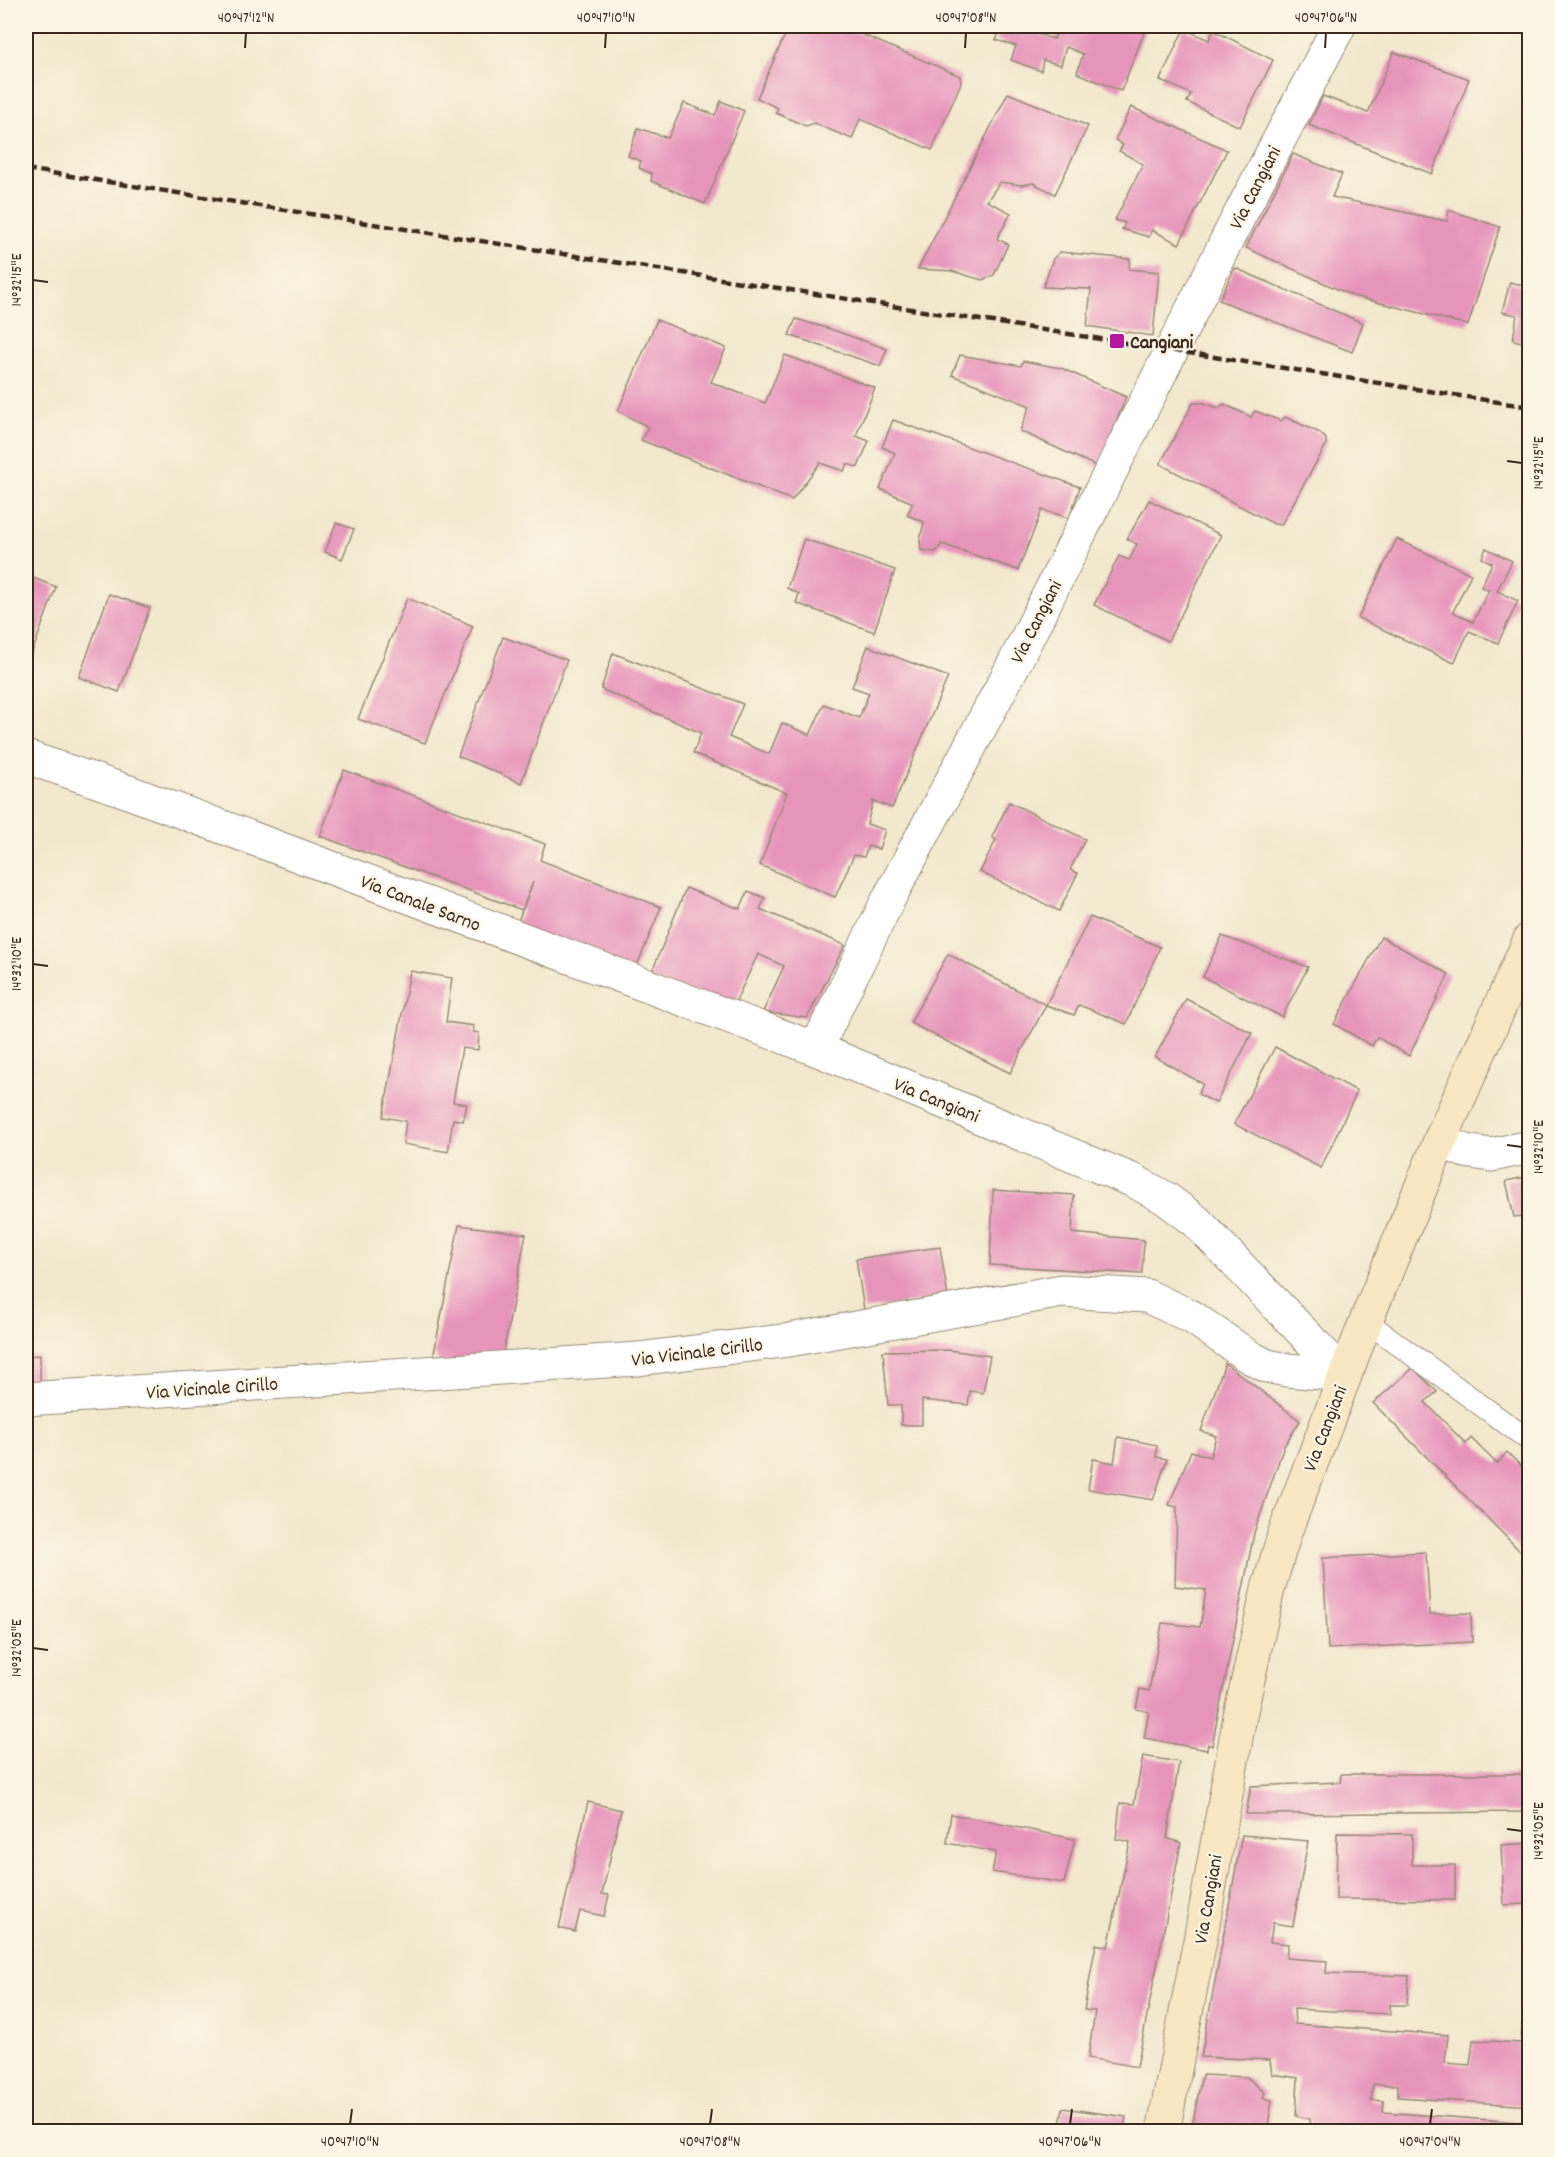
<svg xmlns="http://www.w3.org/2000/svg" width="1555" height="2157" viewBox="0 0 1555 2157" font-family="Dekko,sans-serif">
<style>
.building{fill:#e794bb}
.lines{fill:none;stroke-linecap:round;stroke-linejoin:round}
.lane-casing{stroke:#968976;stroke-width:23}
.street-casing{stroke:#968976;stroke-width:35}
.secondary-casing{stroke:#968976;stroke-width:35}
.lane{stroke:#fff;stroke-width:21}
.street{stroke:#fff;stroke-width:33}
.secondary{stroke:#f9e7c3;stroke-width:33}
.rail{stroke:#3b2a1e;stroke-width:4.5;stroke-dasharray:9 4.5;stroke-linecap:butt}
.ticks{fill:none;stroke:#3b2a1e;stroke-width:2}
.poi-dot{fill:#b5179e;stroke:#fcf5e5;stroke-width:2}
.labels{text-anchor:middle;stroke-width:4.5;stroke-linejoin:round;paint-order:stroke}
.street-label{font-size:20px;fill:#3b2a1e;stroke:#fcf5e5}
.poi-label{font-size:20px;font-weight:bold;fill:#3b2a1e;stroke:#fcf5e5;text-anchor:start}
.neatline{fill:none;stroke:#3b2a1e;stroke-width:2}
.ticks-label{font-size:15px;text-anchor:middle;fill:#3b2a1e}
</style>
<rect width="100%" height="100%" fill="#fcf5e5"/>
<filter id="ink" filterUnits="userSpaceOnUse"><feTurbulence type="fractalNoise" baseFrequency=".0167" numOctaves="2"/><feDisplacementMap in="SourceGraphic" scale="12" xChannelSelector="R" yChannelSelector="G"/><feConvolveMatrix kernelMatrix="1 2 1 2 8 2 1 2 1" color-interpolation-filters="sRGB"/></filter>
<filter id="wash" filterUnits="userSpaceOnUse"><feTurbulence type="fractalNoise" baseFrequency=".008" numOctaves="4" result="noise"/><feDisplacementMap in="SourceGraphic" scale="24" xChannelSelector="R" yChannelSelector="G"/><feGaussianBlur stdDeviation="1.35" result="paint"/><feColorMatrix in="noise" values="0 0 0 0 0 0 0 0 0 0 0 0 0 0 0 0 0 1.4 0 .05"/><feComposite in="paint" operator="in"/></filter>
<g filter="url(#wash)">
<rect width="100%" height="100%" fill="#f2e8ce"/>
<g id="blocks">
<g class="building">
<polygon points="789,26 842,26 960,76 961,83 932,150 860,119 852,139 814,123 806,126 776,113 778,108 757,98"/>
<polygon points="1002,26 1011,26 1054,39 1059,26 1147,26 1121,91 1077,73 1083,54 1066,47 1061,65 1043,60 1041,71 1011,60 1016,46 996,40"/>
<polygon points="1184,29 1209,40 1213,30 1273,60 1240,127 1187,102 1191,94 1160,80"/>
<polygon points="1394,52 1469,79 1432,174 1309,125 1323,96 1368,113"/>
<polygon points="1008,93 1088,126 1055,194 1033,183 1021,185 1000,182 987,201 1011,213 997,239 1008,244 994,275 982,280 952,271 918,269"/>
<polygon points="721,101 744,111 705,204 651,181 652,174 639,168 641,161 628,156 638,128 668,138 684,103 715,115"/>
<polygon points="1131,107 1227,150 1179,244 1152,230 1149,237 1122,229 1125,223 1115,220 1143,164 1119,151 1123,145 1115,140"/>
<polygon points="1293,154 1342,174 1332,197 1447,221 1449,210 1500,227 1468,325 1353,296 1246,248"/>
<polygon points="1060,252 1130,259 1129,269 1159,272 1153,336 1087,326 1091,289 1043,287 1053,259"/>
<polygon points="1235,268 1363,323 1352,352 1219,300"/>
<polygon points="1510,282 1530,287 1530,344 1513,340 1517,315 1502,312"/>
<polygon points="796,319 830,329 887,349 880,366 789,335"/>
<polygon points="657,320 726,348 711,382 765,403 785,355 875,388 856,436 869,441 858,467 847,464 844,471 820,463 792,500 641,440 648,427 618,411"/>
<polygon points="960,355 1021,366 1023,361 1061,368 1126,397 1098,467 1020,431 1030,406 952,375"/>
<polygon points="1193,403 1203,403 1219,408 1224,404 1251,417 1255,411 1281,421 1285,417 1320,433 1326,439 1326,445 1281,525 1274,524 1160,464"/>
<polygon points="893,420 1080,487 1069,518 1042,510 1018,570 942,544 936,552 921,550 920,540 924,522 907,515 913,503 880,489 895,453 882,447"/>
<polygon points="1149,500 1221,535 1168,641 1094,605 1119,556 1129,560 1137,544 1127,539"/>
<polygon points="336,523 354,529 342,559 325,552"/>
<polygon points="804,539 895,570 874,632 796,603 799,594 787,588"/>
<polygon points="1397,539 1471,574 1453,612 1473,622 1489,590 1481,587 1492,563 1482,558 1486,548 1512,561 1497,591 1518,601 1498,643 1469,631 1454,663 1358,618"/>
<polygon points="26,575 56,587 26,669"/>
<polygon points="109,594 150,608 119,692 79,677"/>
<polygon points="407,598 473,626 425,743 358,719"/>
<polygon points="503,637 567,660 521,783 458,756"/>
<polygon points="868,646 948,677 892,808 873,801 867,824 885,830 879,849 868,846 864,857 854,855 835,897 760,865 787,793 693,753 701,733 601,689 613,653 743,704 729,737 769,754 782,723 810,735 824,704 859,718 869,693 852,687"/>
<polygon points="344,770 545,844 540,860 661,907 634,973 515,929 533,882 522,910 320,836"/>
<polygon points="1009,802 1085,839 1070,870 1078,873 1059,911 980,872 996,840 992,837"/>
<polygon points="686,888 740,909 748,891 765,898 760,909 845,945 807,1018 763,1012 784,966 758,954 734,1005 649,979"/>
<polygon points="1090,917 1160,947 1126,1024 1079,1005 1074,1015 1046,1005"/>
<polygon points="1222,936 1308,967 1282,1017 1203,977"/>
<polygon points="1381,937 1449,974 1409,1056 1377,1037 1372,1046 1334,1024"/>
<polygon points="948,954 1046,1005 1010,1073 910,1023"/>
<polygon points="410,971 452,978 446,1022 474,1026 473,1032 479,1033 478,1050 462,1048 453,1102 467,1104 463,1121 453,1119 448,1152 403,1144 406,1121 383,1117"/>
<polygon points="1186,999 1252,1033 1216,1103 1198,1094 1203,1084 1155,1057"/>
<polygon points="1275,1047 1357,1091 1321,1168 1234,1124"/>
<polygon points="1530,1176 1530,1245 1528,1245 1523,1216 1514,1217 1506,1181"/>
<polygon points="993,1190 1074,1195 1072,1233 1144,1240 1142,1274 990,1265"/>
<polygon points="459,1225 526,1234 502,1359 439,1363 434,1353"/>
<polygon points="940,1247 948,1297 864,1310 856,1259"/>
<polygon points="949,1350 990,1356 983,1393 970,1391 968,1405 922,1400 922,1425 901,1425 901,1405 888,1405 883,1351"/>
<polygon points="40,1355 40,1388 26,1389 26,1356"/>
<polygon points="1225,1363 1300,1421 1284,1446 1254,1533 1212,1746 1208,1744 1207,1750 1144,1738 1149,1712 1136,1709 1140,1689 1149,1691 1162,1623 1200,1627 1206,1590 1175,1586 1177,1507 1169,1505 1191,1451 1210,1457 1216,1436 1201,1431"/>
<polygon points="1413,1368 1437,1392 1425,1402 1466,1444 1471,1438 1497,1464 1507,1452 1530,1475 1530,1550 1524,1555 1373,1403"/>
<polygon points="1118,1437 1157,1445 1156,1457 1167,1459 1153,1500 1088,1489 1093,1459 1114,1463"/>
<polygon points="1426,1552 1430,1614 1471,1613 1472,1642 1328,1649 1323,1558"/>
<polygon points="1143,1756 1179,1762 1167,1838 1181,1843 1137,2067 1088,2058 1095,2011 1084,2010 1096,1944 1108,1947 1130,1842 1116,1839 1120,1803 1134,1804"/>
<polygon points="1341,1774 1530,1774 1530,1812 1246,1814 1251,1786 1340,1782"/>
<polygon points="588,1802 621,1810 602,1894 609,1895 604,1916 580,1911 575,1932 559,1928"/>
<polygon points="951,1814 1075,1839 1064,1883 992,1872 996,1852 947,1843"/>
<polygon points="1337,1833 1412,1834 1412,1865 1455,1865 1455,1900 1336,1899"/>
<polygon points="1242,1835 1308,1841 1293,1926 1273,1923 1270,1942 1288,1944 1286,1958 1327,1961 1326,1973 1409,1976 1407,2005 1390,2005 1390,2014 1294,2009 1295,2024 1448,2035 1445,2063 1470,2065 1473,2040 1521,2043 1522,2025 1530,2026 1530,2106 1398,2097 1398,2085 1373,2084 1371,2100 1384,2101 1383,2112 1530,2123 1530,2132 1310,2132 1309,2119 1296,2116 1298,2078 1272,2074 1270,2060 1201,2057"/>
<polygon points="1530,1843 1530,1904 1504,1905 1501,1845"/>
<polygon points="1202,2075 1247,2077 1265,2093 1263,2098 1272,2100 1267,2132 1191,2132"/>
<polygon points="1063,2108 1126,2117 1123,2132 1059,2132"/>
</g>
</g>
</g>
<g filter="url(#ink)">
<use href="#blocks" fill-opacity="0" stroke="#968976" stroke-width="1.5"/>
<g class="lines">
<g class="lane-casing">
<polyline id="lane" points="1366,1321 1530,1441"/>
</g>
<g class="street-casing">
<g id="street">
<polyline points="1339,26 1236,222 1014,664 887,902 816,1049 1134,1181 1165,1198 1196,1221 1344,1375"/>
<polyline points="26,757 126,791 816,1049"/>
<polyline points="1440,1141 1465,1151 1491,1155 1530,1147"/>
<polyline points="26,1399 638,1359 789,1340 1062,1291 1147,1296 1192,1317 1248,1356 1267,1366 1287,1370 1344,1375"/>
</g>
</g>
<g class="secondary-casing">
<polyline id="secondary" points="1163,2132 1201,1935 1240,1716 1268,1589 1285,1532 1366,1321 1440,1141 1530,939"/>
</g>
<use href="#lane" class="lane"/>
<use href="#street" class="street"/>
<use href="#secondary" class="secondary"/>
<polyline class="rail" points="26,169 1530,407"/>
</g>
</g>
<path class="ticks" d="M245,48l1,-15M605,48l1,-15M965,48l1,-15M1325,48l1,-15M33,280l15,2M1507,461l15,2M33,964l15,2M1507,1145l15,2M33,1648l15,2M1507,1829l15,2M350,2124l2,-15M710,2124l2,-15M1070,2124l2,-15M1430,2124l2,-15"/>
<rect class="poi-dot" x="1109" y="333" width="16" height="16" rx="3"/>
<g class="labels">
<g class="street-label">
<text transform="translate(1254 187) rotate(-63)" y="7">Via Cangiani</text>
<text transform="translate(1035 621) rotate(-63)" y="7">Via Cangiani</text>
<text transform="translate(421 902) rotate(21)" y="7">Via Canale Sarno</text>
<text transform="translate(937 1099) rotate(22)" y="7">Via Cangiani</text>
<text transform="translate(697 1351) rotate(-7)" y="7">Via Vicinale Cirillo</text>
<text transform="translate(212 1387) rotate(-4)" y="7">Via Vicinale Cirillo</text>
<text transform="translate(1324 1428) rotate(-69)" y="7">Via Cangiani</text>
<text transform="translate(1207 1899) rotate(-80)" y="7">Via Cangiani</text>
</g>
<g class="poi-label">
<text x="1130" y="348">Cangiani</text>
</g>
</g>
<rect width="1555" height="2157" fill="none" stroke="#fcf5e5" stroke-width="66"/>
<rect x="33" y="33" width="1489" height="2091" class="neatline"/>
<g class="ticks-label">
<text x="246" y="22">40°47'12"N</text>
<text x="606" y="22">40°47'10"N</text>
<text x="966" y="22">40°47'08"N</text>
<text x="1326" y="22">40°47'06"N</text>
<text transform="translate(16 280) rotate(-90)" y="5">14°32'15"E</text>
<text transform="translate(1538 463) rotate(-90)" y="5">14°32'15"E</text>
<text transform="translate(16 964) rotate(-90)" y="5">14°32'10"E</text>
<text transform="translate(1538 1147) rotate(-90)" y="5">14°32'10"E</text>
<text transform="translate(16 1648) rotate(-90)" y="5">14°32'05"E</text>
<text transform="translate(1538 1831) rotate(-90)" y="5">14°32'05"E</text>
<text x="350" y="2146">40°47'10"N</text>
<text x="710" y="2146">40°47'08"N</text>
<text x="1070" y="2146">40°47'06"N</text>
<text x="1430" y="2146">40°47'04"N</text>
</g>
</svg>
